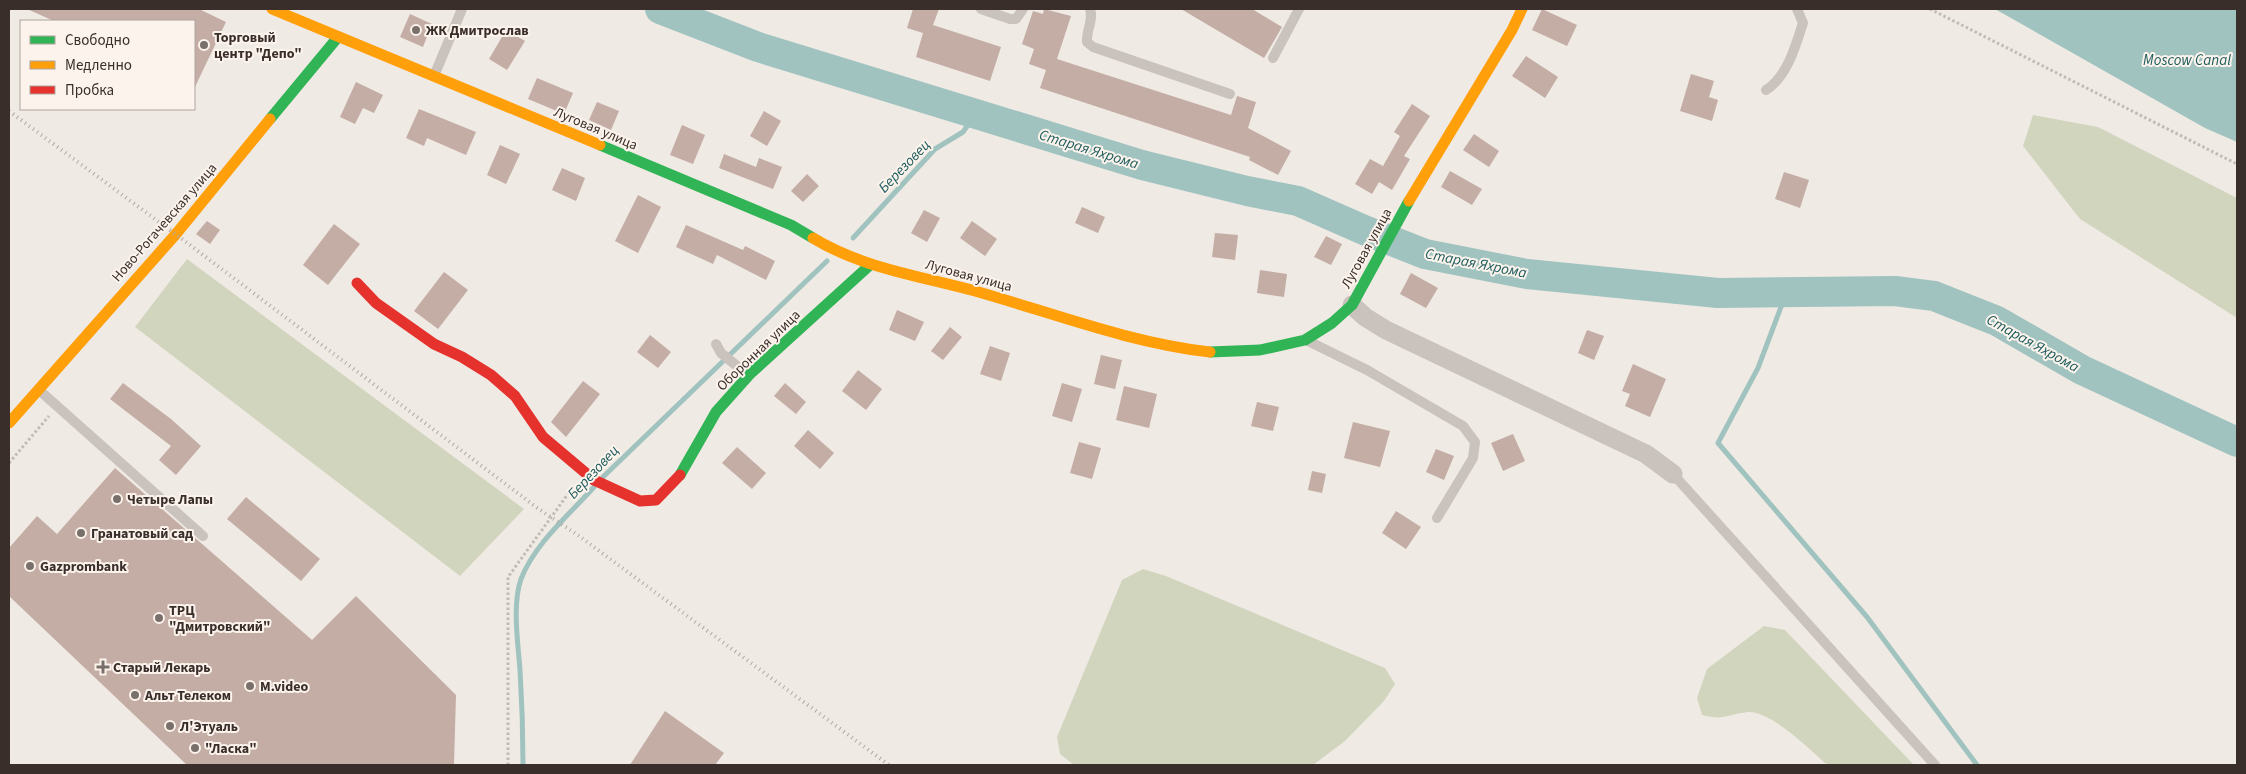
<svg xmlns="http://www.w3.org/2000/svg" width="2246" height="774" viewBox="0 0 2246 774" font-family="'Source Sans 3',sans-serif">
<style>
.green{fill:#d2d5be}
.water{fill:#a0c3c0}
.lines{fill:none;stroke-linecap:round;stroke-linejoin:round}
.stream{stroke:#a0c3c0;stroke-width:5}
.river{stroke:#a0c3c0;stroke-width:30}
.building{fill:#c3ada5}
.path{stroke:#c2bab5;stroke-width:3;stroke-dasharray:2.5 2.5;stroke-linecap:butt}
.lane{stroke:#c9c2bd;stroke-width:10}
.street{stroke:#c9c2bd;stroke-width:19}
.fast{stroke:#30b455;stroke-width:11}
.slow{stroke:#ff9f0a;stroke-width:11}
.jam{stroke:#e5322d;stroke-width:11}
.rail{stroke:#b0aaa7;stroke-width:4;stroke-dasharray:1 4;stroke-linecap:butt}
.poi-dot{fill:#7a706b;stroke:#fbf3ec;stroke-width:2}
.labels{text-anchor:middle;stroke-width:4;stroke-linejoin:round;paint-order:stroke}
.poi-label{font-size:14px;font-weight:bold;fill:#3a2e2a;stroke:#fbf3ec;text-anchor:start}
.street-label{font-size:14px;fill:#3a2e2a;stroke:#fbf3ec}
.water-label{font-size:15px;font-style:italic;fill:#1e5c5d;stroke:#fbf3ec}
</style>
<rect width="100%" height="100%" fill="#f0eae4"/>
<g class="green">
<polygon points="2033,115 2098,127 2237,198 2237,318 2080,219 2023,146"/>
<polygon points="187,259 524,509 460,576 135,327"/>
<polygon points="1143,569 1166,576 1385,668 1395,684 1384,701 1345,741 1313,765 1074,765 1060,754 1057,737 1122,580"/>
<path d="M1764,626l21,4 129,135h-83l-6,-2c-17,-15 -54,-52 -77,-51 -20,2 -24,9 -46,3l-5,-17 10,-29z"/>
</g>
<polygon class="water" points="1995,9 2237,9 2237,142 2205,128"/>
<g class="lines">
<g class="stream">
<polyline points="853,238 935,149 963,132 968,125 967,112"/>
<polyline points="1787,291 1758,368 1718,443 1867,617 1977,765"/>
<polyline points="603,477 827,261"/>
<path d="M523,765c0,-32 -1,-63 -3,-95 -2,-27 -8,-65 1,-91 14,-36 48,-64 73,-92"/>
</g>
<polyline class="river" points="660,9 758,47 1142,165 1247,191 1298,201 1364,230 1425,254 1527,274 1718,293 1895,291 1934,296 1997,321 2082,370 2237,442"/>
</g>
<g class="building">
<polygon points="27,9 199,9 226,22 194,89 194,21 54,21"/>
<polygon points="913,9 939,9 933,25 1001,47 990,81 916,57 923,33 907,28"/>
<polygon points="1044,9 1071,16 1057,59 1231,115 1237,96 1256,102 1248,128 1291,151 1278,175 1249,160 1250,157 1040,88 1046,70 1029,64 1034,49 1022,44 1033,11 1043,14"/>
<polygon points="1181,9 1252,9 1282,27 1264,58"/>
<polygon points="1542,9 1577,25 1567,46 1532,30"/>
<polygon points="410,14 432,24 423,47 400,37"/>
<polygon points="506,30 525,41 507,70 489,59"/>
<polygon points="1526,56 1558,77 1545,98 1512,76"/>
<polygon points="1691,74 1714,81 1709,97 1718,100 1712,121 1680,111"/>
<polygon points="537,78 573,93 564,114 528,99"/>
<polygon points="356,82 383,95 374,113 363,108 355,124 340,117"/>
<polygon points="597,102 619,111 611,130 589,120"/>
<polygon points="1412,104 1430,116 1404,156 1410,159 1392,190 1379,182 1372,194 1355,184 1370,159 1383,166 1400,136 1394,132"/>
<polygon points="419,109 476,132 466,155 427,138 424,146 406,138"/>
<polygon points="764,111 781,121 767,146 750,136"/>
<polygon points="682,125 705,135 693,164 670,155"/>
<polygon points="1474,134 1499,151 1489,167 1463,150"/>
<polygon points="500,145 520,154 506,184 487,175"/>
<polygon points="724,154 756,167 759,158 782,167 773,189 719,168"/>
<polygon points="562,168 585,178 576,201 552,190"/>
<polygon points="1450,171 1482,189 1472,205 1441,187"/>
<polygon points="1784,172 1809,180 1800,208 1775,199"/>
<polygon points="807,174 819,186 803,202 791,191"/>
<polygon points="638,195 661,207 638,253 615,241"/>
<polygon points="1082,207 1105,217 1098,233 1075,223"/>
<polygon points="924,210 940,218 927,242 911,233"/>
<polygon points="207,221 220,230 210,244 196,234"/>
<polygon points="972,221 997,239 985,256 960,238"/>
<polygon points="334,224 360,244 328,285 303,265"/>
<polygon points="686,225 743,250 745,246 775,261 766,280 717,255 713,264 676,247"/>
<polygon points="1215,233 1238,235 1235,260 1212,257"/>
<polygon points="1326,236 1342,244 1331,265 1314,257"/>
<polygon points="1260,270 1287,274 1284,297 1257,293"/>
<polygon points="444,272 468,290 438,329 414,311"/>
<polygon points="1411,273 1438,288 1426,308 1400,294"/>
<polygon points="897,310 924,322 915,341 889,330"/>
<polygon points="950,327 962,337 943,360 931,351"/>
<polygon points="1587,330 1604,336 1594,360 1578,353"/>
<polygon points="650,335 671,352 658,368 637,352"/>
<polygon points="990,346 1010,353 1001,381 980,374"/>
<polygon points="1101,355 1122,360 1115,389 1094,384"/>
<polygon points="1633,364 1666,379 1650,417 1625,406 1630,394 1622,391"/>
<polygon points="858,370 882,389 866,410 842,391"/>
<polygon points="583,381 600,394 566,437 551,422"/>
<polygon points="123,383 171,419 201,446 176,475 159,460 171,446 110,399"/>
<polygon points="785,383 806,402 796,414 774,396"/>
<polygon points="1062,383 1082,389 1072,422 1052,416"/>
<polygon points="1124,386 1157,394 1149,428 1116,420"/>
<polygon points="1257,402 1279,407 1273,431 1251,426"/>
<polygon points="1353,422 1390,431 1380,467 1344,458"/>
<polygon points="808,430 834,453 820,469 794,446"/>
<polygon points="1513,434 1525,461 1503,471 1491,443"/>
<polygon points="1079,442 1101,448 1092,479 1070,473"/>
<polygon points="737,447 766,473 752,489 722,463"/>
<polygon points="1436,449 1454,456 1444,480 1426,472"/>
<polygon points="115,468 312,640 356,596 456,695 454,765 187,765 9,596 9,548 37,516 57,534"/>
<polygon points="1312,471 1326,474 1322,493 1308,490"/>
<polygon points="246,497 320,559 301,581 227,519"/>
<polygon points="1396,511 1421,527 1406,549 1382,533"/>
<polygon points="665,711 724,753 715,765 630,765"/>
</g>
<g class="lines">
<g class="path">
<polyline points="1930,9 2237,164"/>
<polyline points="9,463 49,416"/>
<polyline points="508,765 508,577 573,487"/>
</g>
<g class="lane">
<polyline points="981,9 1010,19 1016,19 1023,9"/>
<path d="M1090,9c4,11 -4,21 -3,33l6,5 137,47"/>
<polyline points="1273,58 1299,9"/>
<polyline points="434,76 462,9"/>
<path d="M1766,90c21,-13 30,-45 37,-67l-6,-14"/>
<polyline points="1308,341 1367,370 1463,426 1475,442 1473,458 1437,518"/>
<polyline points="716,344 721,353 748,375"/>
<polyline points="39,390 203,536"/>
<polyline points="1673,474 1935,765"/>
</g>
<polyline class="street" points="1352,305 1365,317 1386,330 1646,454 1673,474"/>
<g class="fast">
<polyline points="270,119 338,37"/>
<polyline points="600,145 791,225 813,238"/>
<polyline points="1210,352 1260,350 1305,340 1332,323 1352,305 1409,201"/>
<polyline points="680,475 716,412 749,375 870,265"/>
</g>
<g class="slow">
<polyline points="272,9 600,145"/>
<polyline points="1409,201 1512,30 1522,9"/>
<path d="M813,238c49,30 107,38 162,53 78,22 155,52 235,61"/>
<polyline points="9,423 176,234 270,119"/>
</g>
<polyline class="jam" points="357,283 376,303 434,344 462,357 491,375 515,396 543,437 594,480 640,501 656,500 680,475"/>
<polyline class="rail" points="9,111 186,242 536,507 579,536 889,765"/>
</g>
<g class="poi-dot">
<circle cx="416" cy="30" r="5"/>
<circle cx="204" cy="45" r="5"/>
<circle cx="117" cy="499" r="5"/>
<circle cx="81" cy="533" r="5"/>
<circle cx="30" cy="566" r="5"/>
<circle cx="159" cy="618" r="5"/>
<path d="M100.5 659.5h5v5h5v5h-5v5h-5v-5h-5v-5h5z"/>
<circle cx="250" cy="686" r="5"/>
<circle cx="135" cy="695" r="5"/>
<circle cx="170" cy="726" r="5"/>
<circle cx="195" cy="748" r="5"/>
</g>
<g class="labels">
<g class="poi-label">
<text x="426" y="35">ЖК Дмитрослав</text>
<text x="214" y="42">Торговый<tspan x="214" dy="16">центр "Депо"</tspan></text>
<text x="127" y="504">Четыре Лапы</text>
<text x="91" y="538">Гранатовый сад</text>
<text x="40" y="571">Gazprombank</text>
<text x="169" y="615">ТРЦ<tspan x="169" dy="16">"Дмитровский"</tspan></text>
<text x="113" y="672">Старый Лекарь</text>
<text x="260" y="691">M.video</text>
<text x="145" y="700">Альт Телеком</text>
<text x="180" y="731">Л'Этуаль</text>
<text x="205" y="753">"Ласка"</text>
</g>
<g class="street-label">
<text transform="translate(596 128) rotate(23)" y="5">Луговая улица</text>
<text transform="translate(164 222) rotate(-49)" y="5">Ново-Рогачевская улица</text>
<text transform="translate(1366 248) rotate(-61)" y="5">Луговая улица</text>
<text transform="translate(969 275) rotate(15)" y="5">Луговая улица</text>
<text transform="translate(758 350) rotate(-44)" y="5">Оборонная улица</text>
</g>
<g class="water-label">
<text x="2187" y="65">Moscow Canal</text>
<text transform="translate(1089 149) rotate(17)" y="5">Старая Яхрома</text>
<text transform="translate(904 166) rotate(-46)" y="5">Березовец</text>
<text transform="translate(1476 263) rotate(11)" y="5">Старая Яхрома</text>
<text transform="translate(2033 343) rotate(29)" y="5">Старая Яхрома</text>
<text transform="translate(593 472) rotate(-47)" y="5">Березовец</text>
</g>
</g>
<rect width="2246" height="774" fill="none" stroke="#3a2e2a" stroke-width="20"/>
<rect x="20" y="20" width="175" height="90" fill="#fbf3ec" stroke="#aea49e"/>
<rect x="30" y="36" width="25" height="8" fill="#30b455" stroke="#aea49e"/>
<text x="65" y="45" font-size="15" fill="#3a2e2a">Свободно</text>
<rect x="30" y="61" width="25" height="8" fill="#ff9f0a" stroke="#aea49e"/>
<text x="65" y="70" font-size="15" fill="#3a2e2a">Медленно</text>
<rect x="30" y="86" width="25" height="8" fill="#e5322d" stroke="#aea49e"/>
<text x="65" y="95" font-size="15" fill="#3a2e2a">Пробка</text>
</svg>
